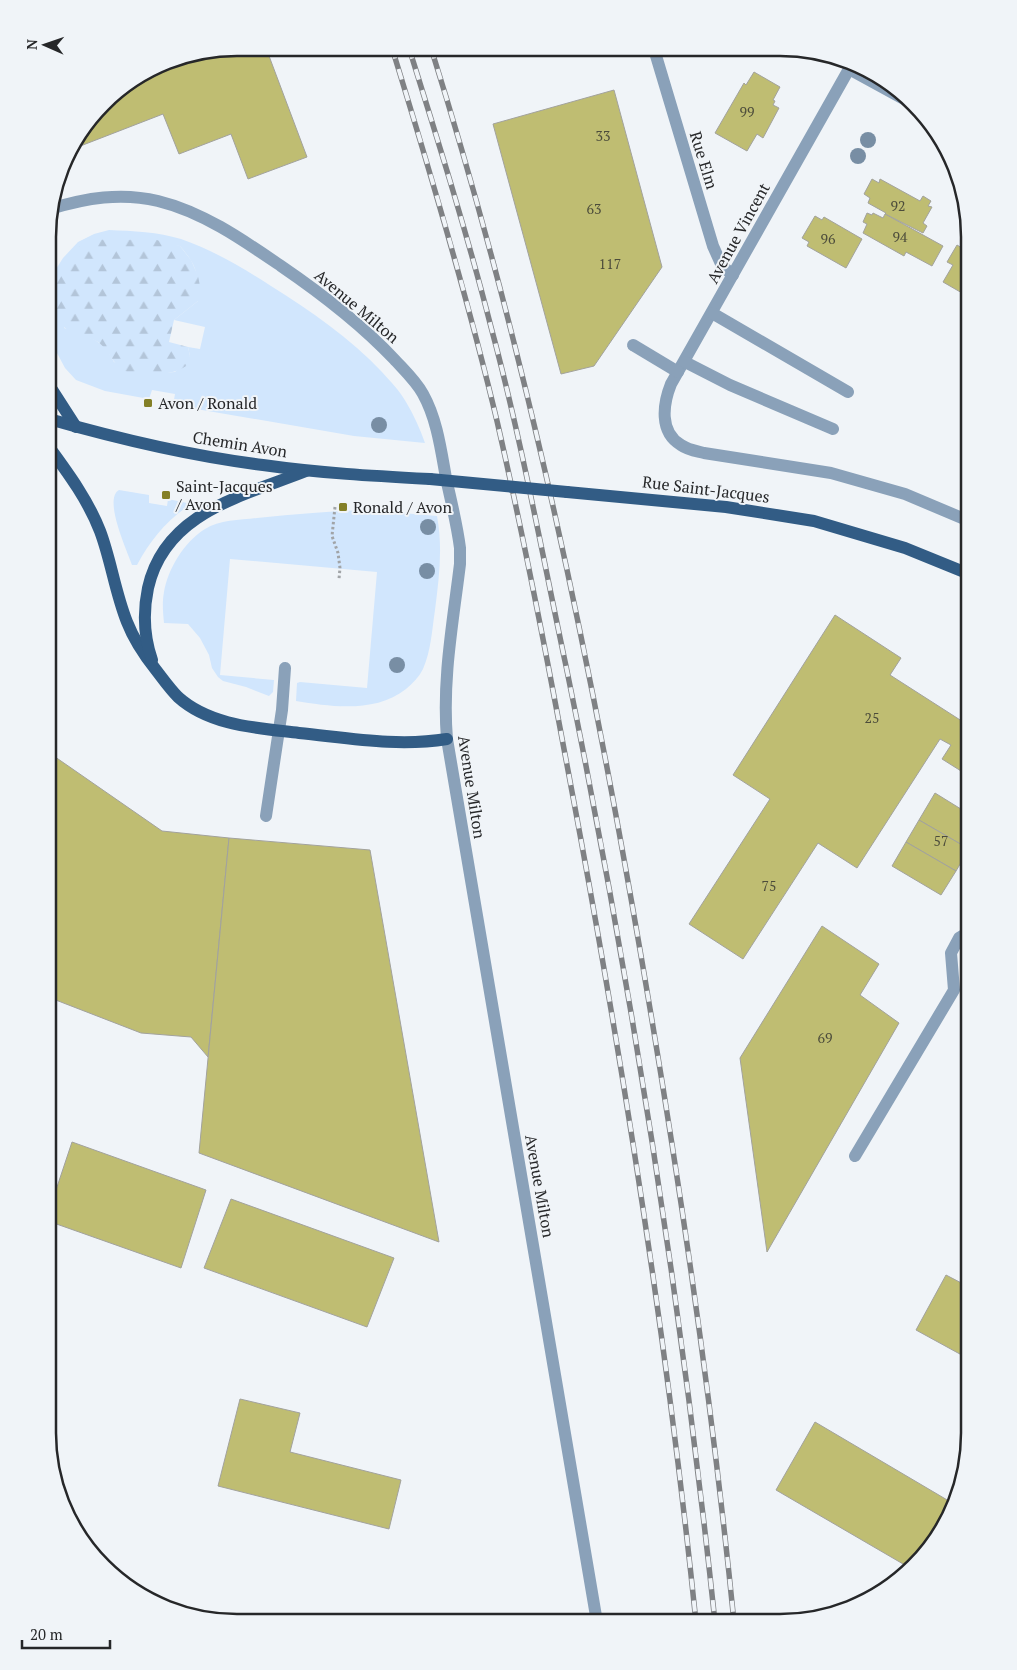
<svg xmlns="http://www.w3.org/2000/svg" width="1017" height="1670" viewBox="0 0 1017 1670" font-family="'PT Serif',serif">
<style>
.grass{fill:#d1e6fd;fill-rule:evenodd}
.forest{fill:url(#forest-firs)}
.building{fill:#bfbd72;stroke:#a2a29d}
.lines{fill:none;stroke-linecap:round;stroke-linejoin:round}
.path{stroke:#a1a4a7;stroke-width:3;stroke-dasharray:2.5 2.5;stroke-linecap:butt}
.minor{stroke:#8aa1b9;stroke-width:12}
.major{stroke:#325c85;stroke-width:12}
.rail-casing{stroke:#7f8184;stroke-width:5.5}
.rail{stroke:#f0f4f8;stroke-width:4;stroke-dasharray:11;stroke-linecap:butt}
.major-bridge{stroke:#325c85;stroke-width:12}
.tree{fill:#788ea4}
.poi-dot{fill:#837f27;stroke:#f0f4f8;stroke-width:2}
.labels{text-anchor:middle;stroke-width:4;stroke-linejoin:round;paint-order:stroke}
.number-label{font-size:14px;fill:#4c4c3b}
.street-label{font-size:16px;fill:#262729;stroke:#f0f4f8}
.poi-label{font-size:16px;fill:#262729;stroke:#f0f4f8;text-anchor:start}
.rim{fill:none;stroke:#262729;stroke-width:2.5}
</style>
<defs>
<pattern id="forest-firs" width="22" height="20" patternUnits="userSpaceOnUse" patternTransform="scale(1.25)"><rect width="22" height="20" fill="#d1e6fd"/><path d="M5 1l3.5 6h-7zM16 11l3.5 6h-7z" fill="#b3c5d9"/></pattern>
</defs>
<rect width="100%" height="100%" fill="#f0f4f8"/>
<g class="grass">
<path d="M109,230c24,1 49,2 72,9 32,11 62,29 90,47 40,25 79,52 111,86 8,9 18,19 24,30 8,13 14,27 19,41l-71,-7 -181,-31 2,-11 -23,-4 -3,9 -44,-8 -29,-11 -11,-12 -16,-30v-56l2,-5 12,-19 15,-16 16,-8zM93,240l87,6c18,21 18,28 18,55l-24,19 31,7 -5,22 -12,-2 2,9 -15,16 -28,2 -33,-12 -8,-14 -11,-8 -31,-12z"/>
<path d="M119,490l30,5v8l18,3 1,-7 19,4 1,3c-23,16 -38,35 -51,59h-5c-5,-15 -29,-66 -13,-75z"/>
<path d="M368,510l69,6c6,32 2,62 -2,94 -3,20 -4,41 -12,59 -4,8 -10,14 -17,20 -30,24 -74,18 -110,12l1,-18 3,-1 67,6 10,-116 -147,-13 -10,116 54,5 -1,12 -4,4 -23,-9 -23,-6 -5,-4 -6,-9 -3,-13 -9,-17 -12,-14 -24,-1c-1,-10 -2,-21 0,-31 4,-23 20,-50 41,-63 14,-9 36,-9 52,-11 37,-4 74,-7 111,-8z"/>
</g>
<path class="forest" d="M149,238l31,8 11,14 7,16 3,15 -3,10 -24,19 -5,22 19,5 2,9 -4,10c-3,2 -7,4 -10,5 -11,4 -44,5 -53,-1 -11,-7 -14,-20 -25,-28 -10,-6 -26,-6 -34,-15 -26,-28 -5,-76 28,-87 5,-1 13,0 19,0 12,1 25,-1 38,-2z"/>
<g class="building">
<polygon points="237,48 266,48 307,157 248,179 231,134 179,154 163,114 70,150 112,95 165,62"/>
<polygon points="754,72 780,87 773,100 775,101 773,105 779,108 763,138 757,134 747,151 715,133 744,83 746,85"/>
<polygon points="614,90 662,267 594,366 561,374 493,124"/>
<polygon points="872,179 879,183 880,179 920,201 923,196 931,201 928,206 932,207 923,223 927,226 923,233 885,214 886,213 868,203 870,198 864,194"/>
<polygon points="867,213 872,215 873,213 883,218 885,214 943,246 932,266 906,252 904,256 863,233 867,224 863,222"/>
<polygon points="815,216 822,220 824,217 862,239 846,268 807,246 809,242 802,238"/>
<polygon points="969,236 970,237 969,252 963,248"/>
<polygon points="957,245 969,252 969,297 943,282 953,265 947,262"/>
<polygon points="969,428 969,449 961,445"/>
<polygon points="835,615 901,658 890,675 968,725 969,723 969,776 942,759 951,745 940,739 857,868 818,843 743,959 689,924 770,799 733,775"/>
<polygon points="48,752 162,831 229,838 208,1057 191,1037 141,1033 48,997"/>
<polygon points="935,793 969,814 969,849 919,820"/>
<polygon points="919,820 969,849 956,871 906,842"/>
<polygon points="229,838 370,850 439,1242 199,1153"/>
<polygon points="906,842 956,871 941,895 892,866"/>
<polygon points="822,926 879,964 860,995 899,1023 767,1252 740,1058"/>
<polygon points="72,1142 206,1190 181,1268 48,1221 48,1214"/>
<polygon points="231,1199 394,1258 367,1327 204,1268"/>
<polygon points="946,1275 969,1287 969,1359 916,1330"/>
<polygon points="240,1399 300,1413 290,1452 401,1480 389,1529 218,1486"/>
<polygon points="815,1422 954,1504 930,1548 910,1568 776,1490"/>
</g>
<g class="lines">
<polyline class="path" points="335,507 332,536 338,553 340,568 339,579"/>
<g class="minor">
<polyline points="654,49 713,246 722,266 733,275"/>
<path d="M853,62l-182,322c-8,20 -12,48 10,61 7,5 15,6 23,8l127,20 74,21 64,27"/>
<polyline points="849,69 913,104"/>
<path d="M50,209c36,-11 71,-17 108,-8 45,11 85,39 123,65 41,28 79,57 113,93 10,11 22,22 29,35 14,25 18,56 23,84 5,23 11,46 14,70v16c-7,58 -18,116 -13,175l150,883"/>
<polyline points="712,313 848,392"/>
<polyline points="633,345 678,372"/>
<polyline points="685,362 730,385 833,429"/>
<polyline points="266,816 282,710 285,668"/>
<polyline points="855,1156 954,990 951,953 959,938 969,932"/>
</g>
<g class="major">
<polyline points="49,385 76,427"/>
<path d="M49,419c70,20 142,37 214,46 56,8 111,11 167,14"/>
<path d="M49,447c19,26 39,53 51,84 11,29 15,61 27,91 7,18 17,33 29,48 7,9 14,19 22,27 32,29 80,31 121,36 50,5 98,14 148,6"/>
<polyline points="567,492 726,507 814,521 905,548 969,574"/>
<path d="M152,660c-8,-23 -9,-48 -4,-72 17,-76 95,-92 158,-117"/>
</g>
<g class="rail-casing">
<g id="rail">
<path d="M392,48c38,123 75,247 105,373 32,139 58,279 84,419 48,261 88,519 115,782"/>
<path d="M409,48c29,93 58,185 82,279 30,111 51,226 75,339 65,316 115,635 149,956"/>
<path d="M431,48c88,280 150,567 201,856 42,238 78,477 102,718"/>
</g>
</g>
<use href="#rail" class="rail"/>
<polyline class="major-bridge" points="430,479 567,492"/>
</g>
<g class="tree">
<circle cx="868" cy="140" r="8"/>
<circle cx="858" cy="156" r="8"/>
<circle cx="379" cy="425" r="8"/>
<circle cx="428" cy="527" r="8"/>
<circle cx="427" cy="571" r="8"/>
<circle cx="397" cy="665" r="8"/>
</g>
<g class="poi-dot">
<rect x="143" y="398" width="10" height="10" rx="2.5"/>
<rect x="161" y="490" width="10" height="10" rx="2.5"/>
<rect x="338" y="502" width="10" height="10" rx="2.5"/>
</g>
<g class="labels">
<g class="number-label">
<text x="747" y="117">99</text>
<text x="603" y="141">33</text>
<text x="898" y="211">92</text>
<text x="594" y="214">63</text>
<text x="900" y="242">94</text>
<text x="828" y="244">96</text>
<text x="610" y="269">117</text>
<text x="872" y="723">25</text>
<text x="941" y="846">57</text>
<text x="769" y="891">75</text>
<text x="825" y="1043">69</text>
</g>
<g class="street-label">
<text transform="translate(704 160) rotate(73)" y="6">Rue Elm</text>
<text transform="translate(738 233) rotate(-61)" y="6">Avenue Vincent</text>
<text transform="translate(357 306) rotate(40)" y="6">Avenue Milton</text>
<text transform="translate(240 444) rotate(9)" y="6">Chemin Avon</text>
<text transform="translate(706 489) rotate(7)" y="6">Rue Saint-Jacques</text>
<text transform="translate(472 787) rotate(81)" y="6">Avenue Milton</text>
<text transform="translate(540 1186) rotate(80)" y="6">Avenue Milton</text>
</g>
<g class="poi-label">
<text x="158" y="409">Avon / Ronald</text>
<text x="176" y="492">Saint-Jacques<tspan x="176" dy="18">/ Avon</tspan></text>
<text x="353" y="513">Ronald / Avon</text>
</g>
</g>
<path d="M0 0H1017V1670H0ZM237 56H780A181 181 0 0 1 961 237V1433A181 181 0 0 1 780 1614H237A181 181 0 0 1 56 1433V237A181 181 0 0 1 237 56Z" fill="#f0f4f8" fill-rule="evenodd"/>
<path class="rim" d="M237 56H780A181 181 0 0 1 961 237V1433A181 181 0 0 1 780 1614H237A181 181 0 0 1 56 1433V237A181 181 0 0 1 237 56Z"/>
<g transform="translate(45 45) rotate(272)" stroke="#f0f4f8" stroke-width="4" paint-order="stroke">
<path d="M0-4L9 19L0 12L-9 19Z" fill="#262729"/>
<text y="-8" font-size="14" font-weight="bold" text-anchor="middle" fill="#262729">N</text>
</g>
<path d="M22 1640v8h88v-8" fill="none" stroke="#262729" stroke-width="2.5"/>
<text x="30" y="1640" font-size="15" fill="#262729" stroke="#f0f4f8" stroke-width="4" paint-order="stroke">20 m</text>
</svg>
